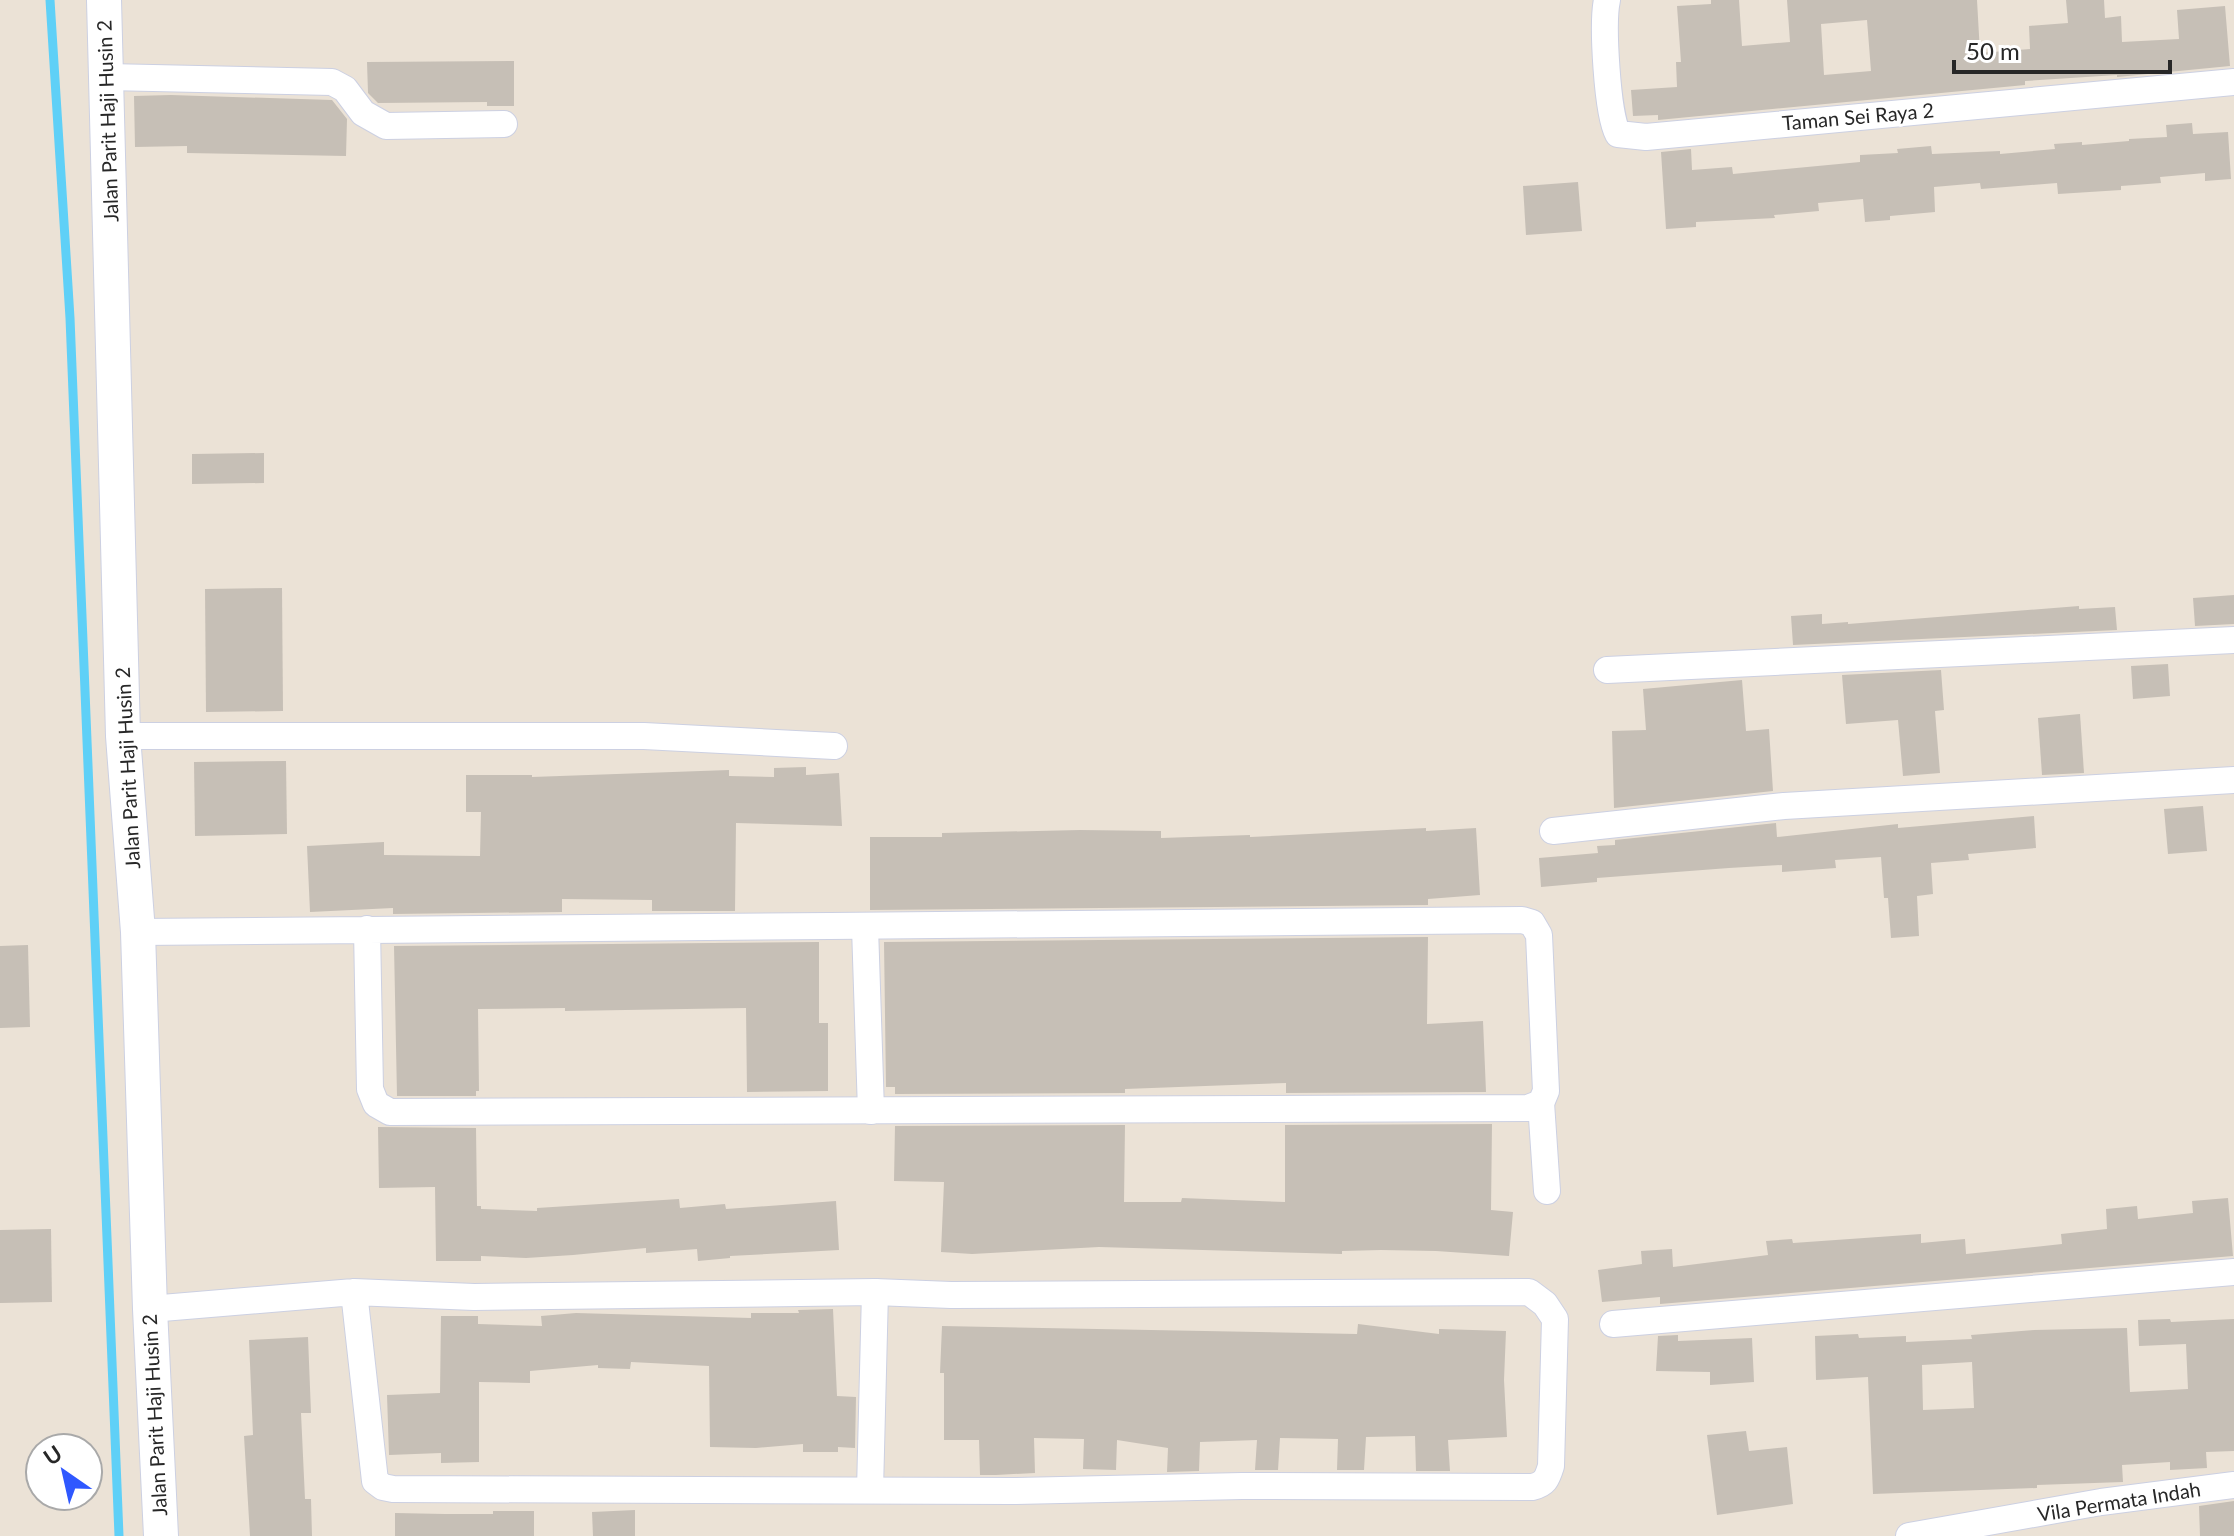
<svg xmlns="http://www.w3.org/2000/svg" width="2234" height="1536" viewBox="0 0 2234 1536" font-family="Lato,sans-serif">
<style>
.lines{fill:none;stroke-linecap:round;stroke-linejoin:round}
.stream{stroke:#5fd0f7;stroke-width:9}
.building{fill:#c6bfb6;fill-rule:evenodd}
.minor-casing{stroke:#ccd0e2;stroke-width:28}
.tertiary-casing{stroke:#ccd0e2;stroke-width:36}
.minor{stroke:#fff;stroke-width:26}
.tertiary{stroke:#fff;stroke-width:34}
.labels{text-anchor:middle;stroke-width:6;stroke-linejoin:round;paint-order:stroke}
.street-label{font-size:20px;fill:#272727;stroke:#fff}
</style>
<rect width="100%" height="100%" fill="#ebe2d6"/>
<g class="lines">
<polyline class="stream" points="50,0 70,318 119,1536"/>
</g>
<g class="building">
<path d="M1711,0h28l3,46 48,-4 -3,-42h190l3,53 50,-4 -1,-23 39,-3 -2,-23h38l1,18 16,-2 1,26 57,-3 -2,-29 48,-4 5,60 -113,11v-2l-92,6v4l-367,35v-5l-25,1 -2,-26 46,-3 -1,-25h5l-4,-56 34,-2zM1867,20l4,51 -47,4 -3,-51z"/>
<polygon points="514,61 514,106 487,106 487,102 378,103 368,93 367,62"/>
<polygon points="171,95 332,100 347,119 346,156 187,153 187,146 135,147 134,96"/>
<polygon points="2192,123 2193,134 2228,132 2231,179 2205,181 2205,173 2160,177 2161,183 2121,186 2121,190 2058,194 2057,183 1981,189 1980,183 1934,187 1935,212 1890,216 1890,220 1865,222 1863,199 1818,203 1819,211 1774,215 1775,218 1696,222 1696,227 1666,229 1661,152 1691,149 1692,170 1732,167 1733,174 1860,162 1860,155 1898,153 1897,149 1931,146 1932,154 2000,151 2000,154 2055,149 2054,144 2082,142 2082,145 2129,141 2129,139 2167,137 2166,125"/>
<polygon points="1578,182 1582,231 1526,235 1523,186"/>
<polygon points="264,453 264,483 192,484 192,454"/>
<polygon points="282,588 283,711 206,712 205,589"/>
<polygon points="2234,595 2234,624 2195,626 2193,598"/>
<polygon points="2079,606 2079,609 2115,607 2117,630 1793,645 1791,616 1822,614 1822,624 1848,622 1848,624"/>
<polygon points="2168,664 2170,696 2133,699 2131,666"/>
<polygon points="1941,670 1944,710 1935,711 1940,773 1903,776 1898,720 1846,724 1842,675"/>
<polygon points="1742,680 1746,731 1769,729 1773,791 1614,808 1612,731 1646,730 1643,689"/>
<polygon points="2080,714 2084,773 2042,775 2038,718"/>
<polygon points="286,761 287,834 195,836 194,762"/>
<polygon points="806,767 806,775 839,773 842,826 736,823 735,911 652,911 652,900 562,899 562,912 393,914 393,908 310,912 307,846 384,842 384,855 480,856 481,812 466,812 466,775 532,775 532,777 729,770 729,776 774,777 774,768"/>
<polygon points="2203,806 2207,851 2168,854 2164,809"/>
<polygon points="2034,816 2036,848 1968,854 1969,860 1931,863 1933,894 1917,896 1919,936 1891,938 1888,898 1884,898 1881,857 1835,860 1836,868 1782,872 1782,865 1729,868 1597,878 1597,882 1541,887 1539,858 1598,853 1597,846 1615,845 1615,840 1776,823 1777,837 1898,824 1898,828"/>
<polygon points="1426,828 1426,831 1476,828 1480,895 1428,899 1428,905 870,910 870,837 942,837 942,833 1080,830 1161,831 1161,838 1250,835 1250,837"/>
<polygon points="1428,937 1427,1024 1483,1021 1486,1092 1286,1093 1286,1083 1125,1089 1125,1093 895,1094 895,1087 886,1087 884,942"/>
<polygon points="819,942 819,1023 828,1023 828,1091 747,1092 746,1008 565,1011 565,1008 478,1009 479,1091 476,1091 476,1096 397,1096 394,946"/>
<polygon points="28,945 30,1027 0,1028 0,946"/>
<polygon points="1492,1124 1491,1210 1513,1212 1509,1256 1436,1251 1381,1250 1342,1251 1342,1254 1099,1247 972,1254 941,1252 944,1182 894,1181 895,1126 1125,1125 1124,1202 1181,1202 1182,1198 1285,1202 1285,1125"/>
<polygon points="378,1127 476,1128 477,1206 481,1206 481,1209 537,1211 537,1208 679,1199 680,1208 725,1204 726,1209 836,1201 839,1250 730,1256 730,1258 698,1261 697,1249 646,1253 646,1248 573,1255 526,1258 481,1256 481,1261 436,1261 435,1187 379,1188"/>
<polygon points="2228,1198 2233,1256 1660,1304 1660,1297 1602,1302 1598,1270 1642,1264 1641,1251 1672,1249 1673,1267 1768,1255 1766,1241 1792,1239 1793,1243 1921,1234 1921,1243 1965,1239 1966,1254 2062,1244 2061,1234 2107,1229 2106,1209 2137,1206 2138,1219 2193,1213 2192,1201"/>
<polygon points="51,1229 52,1302 0,1303 0,1230"/>
<polygon points="833,1309 837,1396 856,1397 855,1448 838,1447 838,1452 803,1452 803,1444 756,1448 710,1447 709,1366 631,1362 630,1369 598,1368 598,1365 530,1371 530,1383 479,1382 479,1462 441,1463 441,1453 389,1455 387,1395 440,1393 441,1316 478,1316 478,1324 542,1326 541,1316 576,1313 751,1318 751,1313 799,1313 798,1310"/>
<path d="M2170,1319l1,3 63,-3v132l-28,1 1,16 -37,2v-8l-48,3 1,17 -86,3v3l-164,6 -5,-117 -52,3 -1,-44 43,-2 1,4 47,-2v6l66,-3 -1,-4 63,-5 93,-2 3,64 58,-3 -2,-45 -47,2 -1,-26zM1972,1362l2,46 -51,2 -1,-45z"/>
<polygon points="1358,1324 1439,1334 1439,1329 1506,1331 1504,1380 1507,1437 1448,1440 1450,1471 1416,1471 1415,1436 1366,1437 1364,1470 1337,1470 1338,1439 1280,1438 1278,1470 1255,1470 1257,1440 1200,1442 1199,1471 1167,1472 1168,1448 1117,1440 1116,1470 1083,1469 1084,1439 1034,1438 1035,1473 996,1475 980,1475 979,1440 944,1440 944,1373 940,1373 942,1326 1357,1334"/>
<polygon points="1678,1335 1678,1341 1752,1338 1754,1382 1710,1385 1710,1372 1656,1371 1658,1336"/>
<polygon points="308,1337 311,1413 301,1413 305,1499 311,1499 312,1536 250,1536 244,1436 253,1435 249,1340"/>
<polygon points="1746,1431 1749,1451 1787,1447 1793,1504 1717,1515 1707,1435"/>
<polygon points="2234,1501 2234,1536 2200,1536 2199,1506"/>
<polygon points="635,1510 635,1536 593,1536 592,1512"/>
<polygon points="493,1511 534,1511 534,1536 395,1536 395,1513 445,1514 493,1514"/>
</g>
<g class="lines">
<g class="minor-casing">
<g id="minor">
<path d="M1607,0c-5,23 0,114 11,134l28,3 588,-55"/>
<polyline points="107,77 332,82 345,89 363,113 386,126 504,124"/>
<polyline points="1607,670 2234,640"/>
<polyline points="123,736 644,736 834,746"/>
<polyline points="1553,831 1784,806 2234,780"/>
<polyline points="865,927 871,1111"/>
<path d="M138,932c461,-5 923,-7 1384,-12l10,3 7,12 7,156 -5,12 -13,5 -1138,4 -14,-8 -6,-15 -3,-160"/>
<polyline points="1541,1103 1547,1191"/>
<path d="M150,1309l204,-17 120,5 401,-5 76,3 578,-3 16,12 10,15 -4,147c-4,13 -6,18 -19,21l-290,-1 -228,5 -621,-2 -10,-2 -8,-6 -21,-189"/>
<polyline points="1613,1324 2234,1272"/>
<polyline points="870,1490 875,1292"/>
<polyline points="1909,1536 2101,1502 2234,1485"/>
</g>
</g>
<g class="tertiary-casing">
<polyline id="tertiary" points="104,0 123,736 138,932 150,1309 161,1536"/>
</g>
<use href="#minor" class="minor"/>
<use href="#tertiary" class="tertiary"/>
</g>
<g class="labels">
<g class="street-label">
<text transform="translate(1858 117) rotate(-5)" y="7">Taman Sei Raya 2</text>
<text transform="translate(108 121) rotate(-92)" y="7">Jalan Parit Haji Husin 2</text>
<text transform="translate(128 768) rotate(-93)" y="7">Jalan Parit Haji Husin 2</text>
<text transform="translate(155 1415) rotate(-93)" y="7">Jalan Parit Haji Husin 2</text>
<text transform="translate(2119 1502) rotate(-9)" y="7">Vila Permata Indah</text>
</g>
</g>
<g transform="translate(64 1472) rotate(326)"><circle r="38" fill="#ffffff" stroke="#a9a9a9" stroke-width="2"/>
<path d="M0-6L14 30L0 20L-14 30Z" fill="#2f58ff"/>
<text y="-12" font-size="22" font-weight="bold" text-anchor="middle" fill="#272727">U</text>
</g>
<path d="M1954 60v12h216v-12" fill="none" stroke="#272727" stroke-width="4"/>
<text x="1966" y="60" font-size="24" fill="#272727" stroke="#ffffff" stroke-width="6" paint-order="stroke">50 m</text>
</svg>
